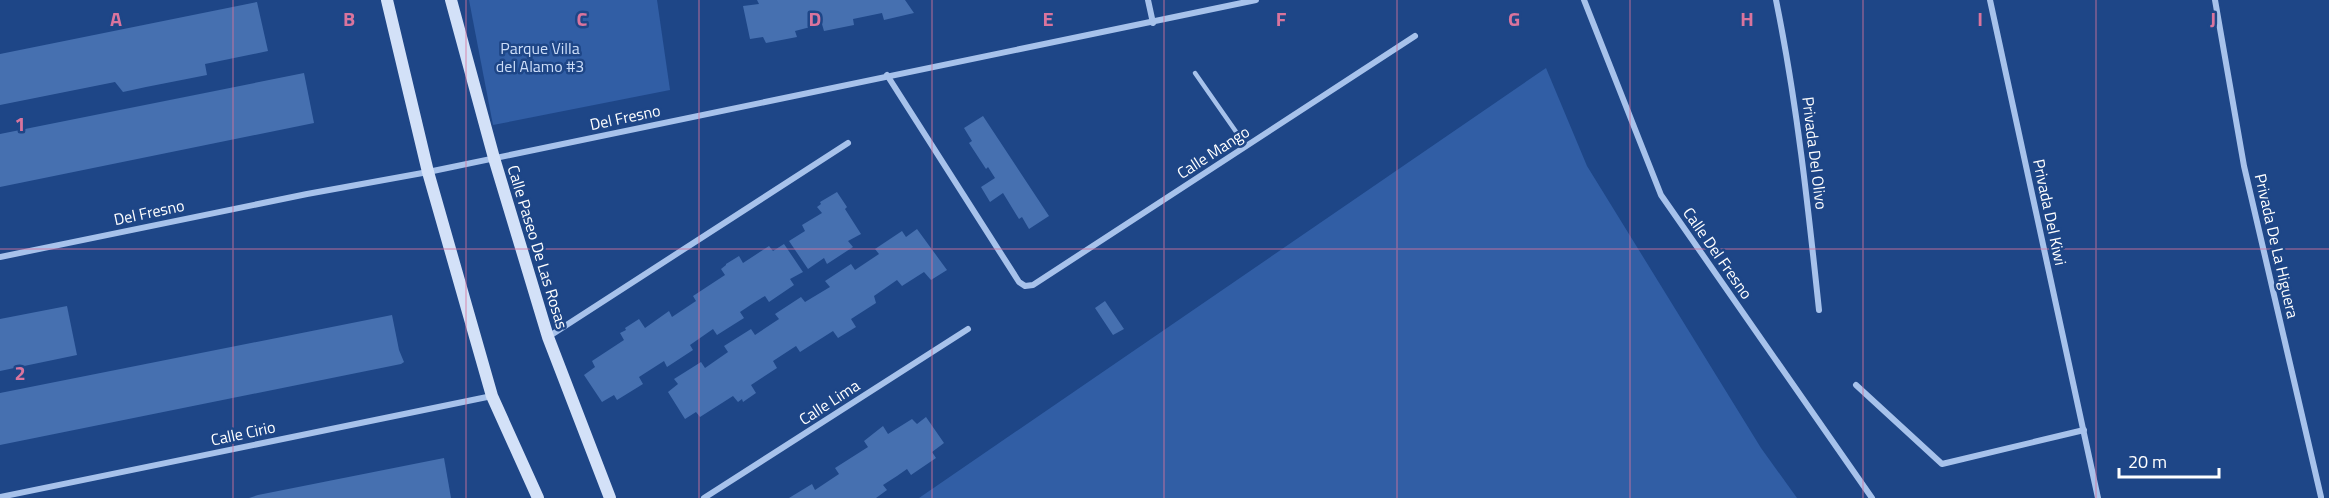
<svg xmlns="http://www.w3.org/2000/svg" width="2329" height="498" viewBox="0 0 2329 498" font-family="'Titillium Web',sans-serif">
<style>
.green{fill:#315ea5}
.building{fill:#4670b0}
.lines{fill:none;stroke-linecap:round;stroke-linejoin:round}
.lane{stroke:#a7c2eb;stroke-width:4.5}
.street{stroke:#a7c2eb;stroke-width:6}
.secondary{stroke:#d3e1f8;stroke-width:12}
.grid{fill:none;stroke:#da749d;stroke-width:1.5;stroke-opacity:0.55}
.labels{text-anchor:middle;stroke-width:5;stroke-linejoin:round;paint-order:stroke}
.park-label{font-size:16px;fill:#ccddf8;stroke:#1e4687}
.street-label{font-size:16px;fill:#fff;stroke:#1e4687}
.grid-label{font-size:20px;text-anchor:middle;font-weight:bold;fill:#da749d;stroke:#1e4687;stroke-width:5;stroke-linejoin:round;paint-order:stroke}
</style>
<rect width="100%" height="100%" fill="#1e4687"/>
<g class="green">
<polygon points="469,0 657,0 670,90 493,125"/>
<polygon points="1546,68 1587,166 1761,448 1797,498 919,498"/>
</g>
<g class="building">
<polygon points="757,0 905,0 914,13 884,20 882,13 853,19 854,25 824,31 822,24 795,31 797,37 766,43 763,37 750,39 743,6 759,4"/>
<polygon points="257,2 268,51 205,64 207,75 146,87 123,92 115,82 0,105 0,54"/>
<polygon points="304,73 314,123 0,187 0,134"/>
<polygon points="983,116 1049,216 1029,229 1022,217 1019,219 1003,193 990,202 981,187 995,178 988,167 986,169 969,143 972,141 964,128"/>
<polygon points="837,192 847,207 845,209 861,234 848,241 853,247 827,264 824,258 808,269 789,241 805,231 802,225 822,213 817,207 821,204 820,202"/>
<polygon points="917,229 947,270 931,280 924,272 902,286 897,280 874,296 876,303 851,319 856,327 838,338 833,331 800,352 796,346 773,361 777,368 751,385 756,393 743,402 742,399 738,402 733,396 700,417 696,412 685,419 668,392 678,384 674,379 701,362 705,368 728,352 724,346 751,329 755,335 779,319 775,314 801,297 805,302 830,287 825,281 851,264 855,270 879,254 875,249 902,231 906,237"/>
<polygon points="784,244 803,272 790,279 794,285 769,302 765,296 752,304 740,312 744,318 717,335 713,329 690,345 693,350 667,367 664,361 639,377 643,384 617,400 614,395 602,402 584,375 595,367 592,361 624,340 620,333 626,330 625,328 639,319 645,328 669,311 672,317 696,301 693,296 725,275 721,269 726,265 726,264 739,256 743,263 769,246 773,251"/>
<polygon points="1105,301 1124,329 1113,335 1095,308"/>
<polygon points="67,306 77,355 0,371 0,319"/>
<polygon points="392,315 399,350 404,362 401,364 0,445 0,393"/>
<polygon points="926,417 944,443 932,452 936,458 911,475 907,469 897,476 883,485 887,490 876,498 789,498 812,484 815,490 839,474 835,468 868,447 864,441 883,426 888,434 912,419 917,424"/>
<polygon points="444,458 451,498 249,498 258,495"/>
</g>
<g class="lines">
<polyline class="lane" points="1195,73 1246,146"/>
<g class="street">
<polyline points="1148,0 1153,23"/>
<polyline points="1584,0 1661,195 1872,498"/>
<path d="M1776,0c21,103 32,206 43,310"/>
<polyline points="1990,0 2098,498"/>
<polyline points="2215,0 2244,166 2321,497"/>
<polyline points="887,75 1019,282 1025,286 1033,285 1415,36"/>
<polyline points="0,257 307,194 428,172 1256,0"/>
<polyline points="548,337 848,143"/>
<polyline points="1856,385 1942,464 2084,430"/>
<polyline points="0,497 492,396"/>
<polyline points="704,498 968,329"/>
</g>
<g class="secondary">
<polyline points="387,0 428,172 492,396 538,498"/>
<polyline points="451,0 494,158 548,337 610,498"/>
</g>
</g>
<path class="grid" d="M233,0v498M466,0v498M699,0v498M932,0v498M1164,0v498M1397,0v498M1630,0v498M1863,0v498M2096,0v498M0,249h2329"/>
<g class="labels">
<g class="park-label">
<text x="540" y="54">Parque Villa<tspan x="540" dy="18">del Alamo #3</tspan></text>
</g>
<g class="street-label">
<text transform="translate(625 117) rotate(-12)" y="6">Del Fresno</text>
<text transform="translate(1213 152) rotate(-33)" y="6">Calle Mango</text>
<text transform="translate(1815 153) rotate(83)" y="6">Privada Del Olivo</text>
<text transform="translate(149 212) rotate(-12)" y="6">Del Fresno</text>
<text transform="translate(2050 212) rotate(78)" y="6">Privada Del Kiwi</text>
<text transform="translate(2277 246) rotate(77)" y="6">Privada De La Higuera</text>
<text transform="translate(538 247) rotate(73)" y="6">Calle Paseo De Las Rosas</text>
<text transform="translate(1718 253) rotate(55)" y="6">Calle Del Fresno</text>
<text transform="translate(829 402) rotate(-33)" y="6">Calle Lima</text>
<text transform="translate(243 433) rotate(-12)" y="6">Calle Cirio</text>
</g>
</g>
<g class="grid-label">
<text x="116" y="26">A</text>
<text x="349" y="26">B</text>
<text x="582" y="26">C</text>
<text x="815" y="26">D</text>
<text x="1048" y="26">E</text>
<text x="1281" y="26">F</text>
<text x="1514" y="26">G</text>
<text x="1747" y="26">H</text>
<text x="1980" y="26">I</text>
<text x="2213" y="26">J</text>
<text x="20" y="131">1</text>
<text x="20" y="380">2</text>
</g>
<path d="M2119 468v9h100v-9" fill="none" stroke="#ffffff" stroke-width="3"/>
<text x="2128" y="468" font-size="18" fill="#ffffff" stroke="#1e4687" stroke-width="4.5" paint-order="stroke">20 m</text>
</svg>
